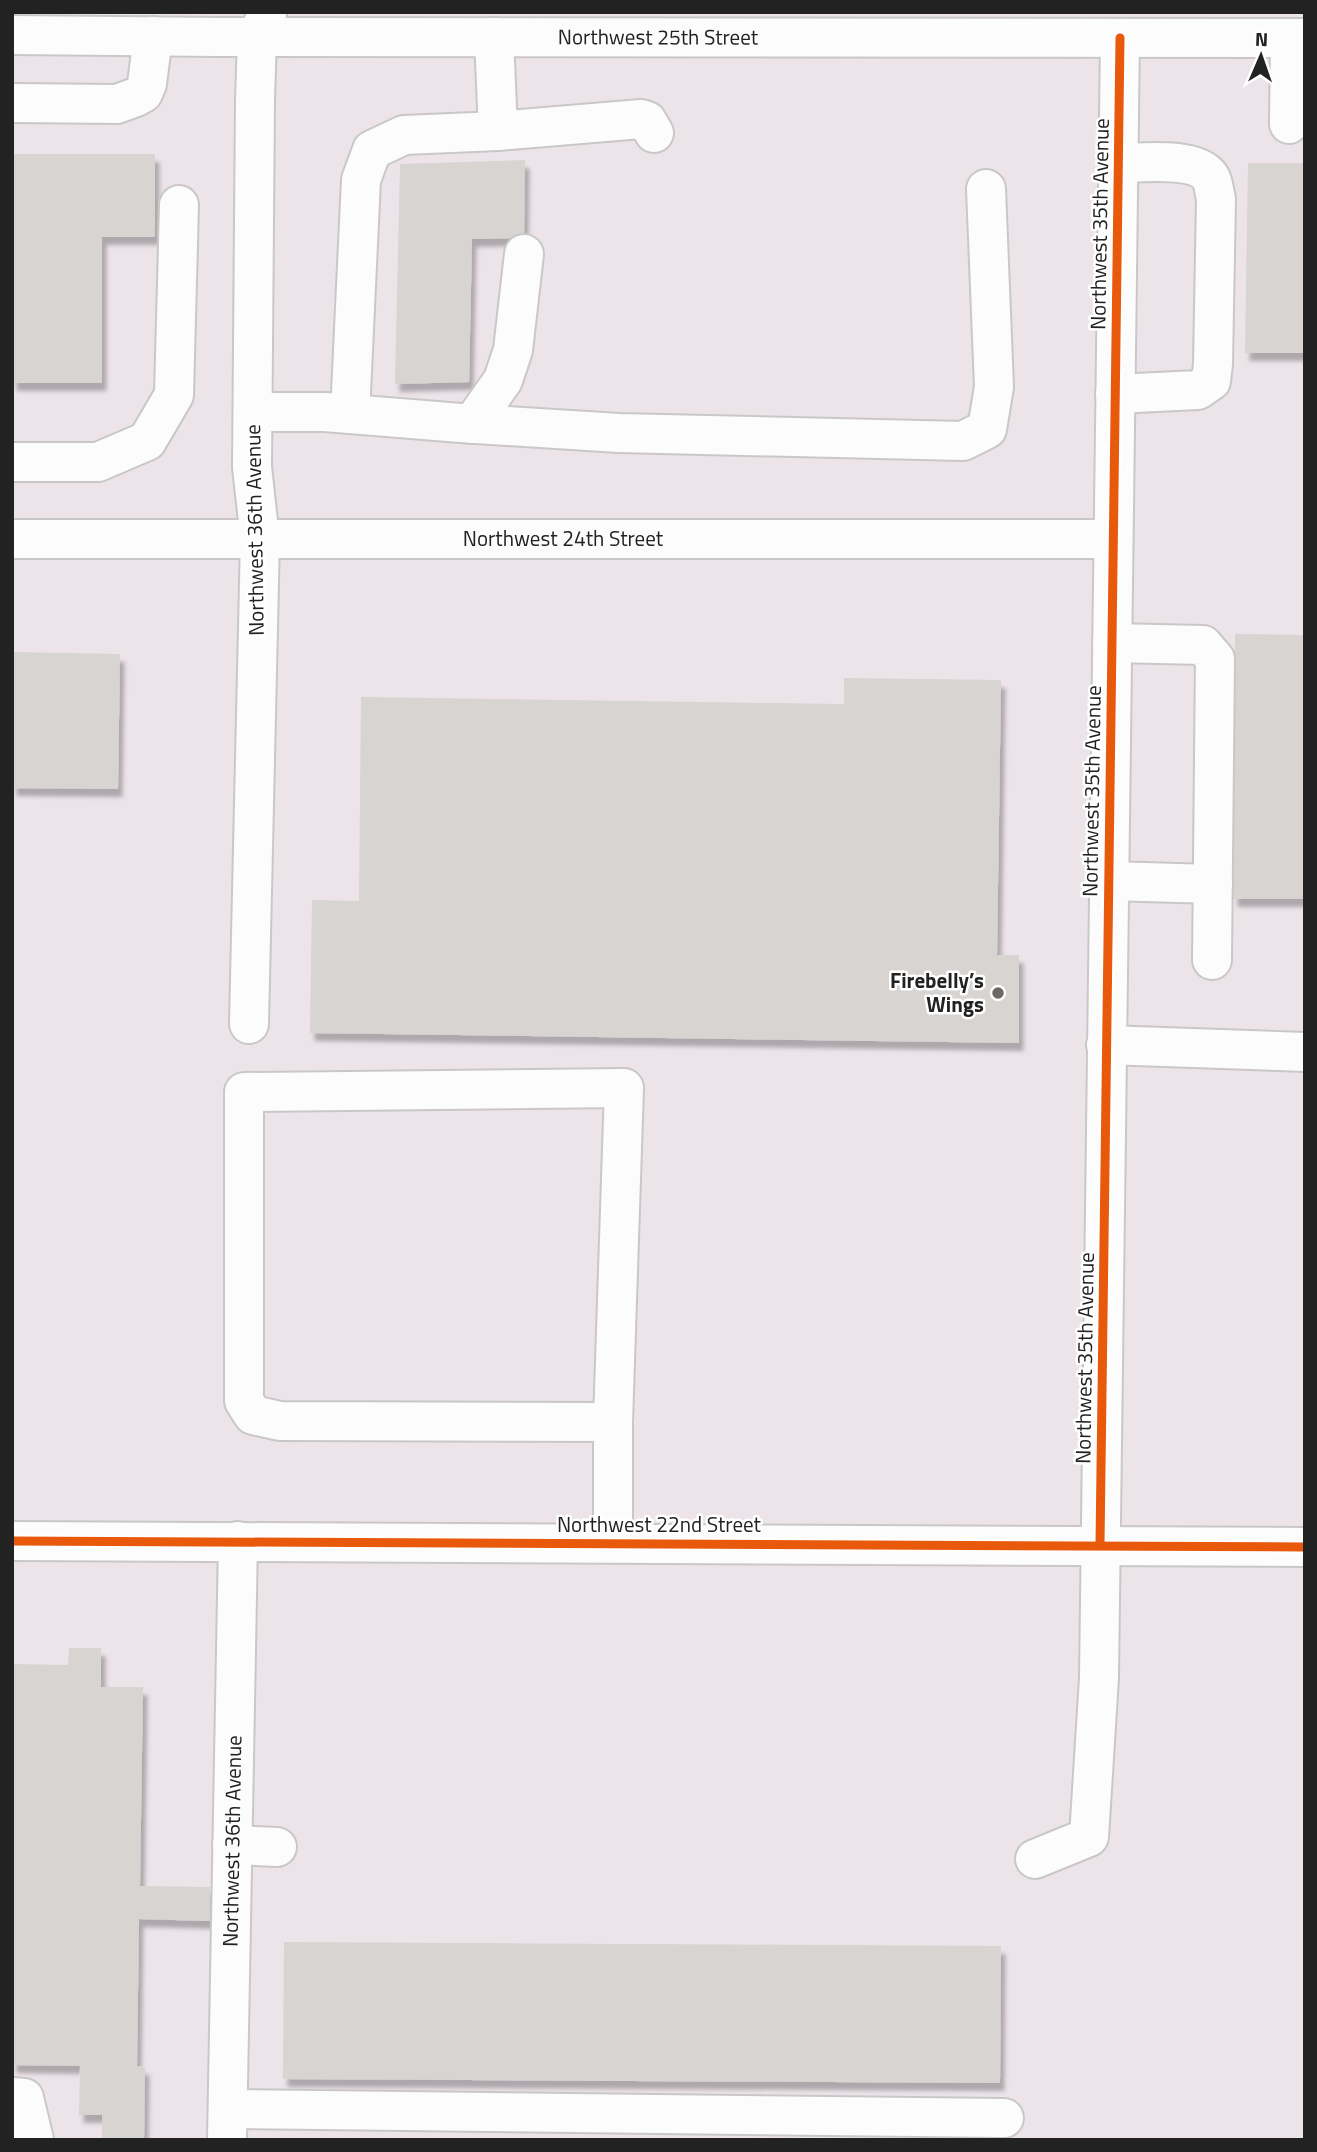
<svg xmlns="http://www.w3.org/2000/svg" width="1317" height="2152" viewBox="0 0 1317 2152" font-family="'Titillium Web',sans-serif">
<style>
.industrial{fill:#ede4e9}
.building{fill:#d7d4d2;filter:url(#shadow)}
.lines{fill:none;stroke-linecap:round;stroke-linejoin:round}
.minor-casing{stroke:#c9c8c7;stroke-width:42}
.minor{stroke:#fdfcfc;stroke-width:38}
.cycleway-casing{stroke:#fff;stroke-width:13}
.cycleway{stroke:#e8590c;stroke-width:9}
.poi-dot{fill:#6a6968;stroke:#fff;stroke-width:2.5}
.labels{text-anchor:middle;stroke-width:5;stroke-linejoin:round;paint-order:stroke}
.street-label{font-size:21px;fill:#222;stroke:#fff}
.poi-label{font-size:21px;font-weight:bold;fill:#222;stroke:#fff;text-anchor:end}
</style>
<defs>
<filter id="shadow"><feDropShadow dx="4.5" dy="8" stdDeviation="2" flood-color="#0004"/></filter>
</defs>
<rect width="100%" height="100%" fill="#f0eeeb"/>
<rect class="industrial" x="12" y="12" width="1293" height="2128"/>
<g class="building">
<polygon points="12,154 155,154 155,237 102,237 102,383 12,383"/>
<polygon points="525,160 524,238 472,239 469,382 395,384 400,164"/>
<polygon points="1248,163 1305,163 1305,353 1245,353"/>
<polygon points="1235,634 1305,635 1305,899 1233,899"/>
<polygon points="12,652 120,654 118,789 12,788"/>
<polygon points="844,678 1001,680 997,955 1019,955 1019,1043 310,1033 312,900 359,901 361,697 844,704"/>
<polygon points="69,1648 101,1648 101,1687 143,1687 140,1886 210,1887 210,1921 139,1919 137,2066 145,2067 144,2140 102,2140 102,2115 79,2115 80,2066 12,2065 12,1664 68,1665"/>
<polygon points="284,1942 1001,1946 1000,2083 283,2079"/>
</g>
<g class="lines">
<g class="minor-casing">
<g id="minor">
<path id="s1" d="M12,35l206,2 1087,1"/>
<polyline points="494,37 498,131"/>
<polyline points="12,103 117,104 136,97 143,93 147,84 153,36"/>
<polyline points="1289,124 1290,38"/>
<path d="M1115,394l83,-4 13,-9 2,-17 3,-165c-2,-7 -2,-16 -6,-22 -14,-21 -69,-14 -92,-14"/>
<polyline points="253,412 325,412 461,423 619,433 963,441 987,429 994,387 986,189"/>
<polyline points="350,414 361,180 372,150 404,135 498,131 641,119 647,121 654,133"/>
<polyline points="472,424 503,380 513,350 524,254"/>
<polyline points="12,462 98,462 147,441 174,395 179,205"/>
<path id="s2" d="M12,539h1101"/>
<polyline points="1112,643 1203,645 1215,659 1212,960"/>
<polyline points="1109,881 1213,884"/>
<polyline points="249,1024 260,539 252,467 255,101 257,37 267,14"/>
<polyline points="1106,1045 1305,1052"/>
<polyline points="12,1541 1305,1547"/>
<polyline points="613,1542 613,1422 624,1088 244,1092 244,1401 253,1415 280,1421 613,1422"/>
<polyline points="232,1845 277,1847"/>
<polyline points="1035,1859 1089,1837 1099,1678 1120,38"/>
<polyline points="12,2097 24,2098 34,2140"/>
<polyline points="228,2109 1004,2118"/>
<path id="s3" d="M227,2140l11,-599"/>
</g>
</g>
<use href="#minor" class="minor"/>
<g class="cycleway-casing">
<g id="cycleway">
<polyline points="12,1541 1305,1547"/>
<polyline points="1100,1544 1120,38"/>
</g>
</g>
<use href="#cycleway" class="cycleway"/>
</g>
<circle class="poi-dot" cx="998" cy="993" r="7"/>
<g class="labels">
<g class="street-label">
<text dy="7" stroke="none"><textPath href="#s1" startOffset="646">Northwest 25th Street</textPath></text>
<text transform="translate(1100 224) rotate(-89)" y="7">Northwest 35th Avenue</text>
<text transform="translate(255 530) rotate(-91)" y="7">Northwest 36th Avenue</text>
<text dy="7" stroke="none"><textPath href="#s2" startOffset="551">Northwest 24th Street</textPath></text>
<text transform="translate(1092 791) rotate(-89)" y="7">Northwest 35th Avenue</text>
<text transform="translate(1085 1358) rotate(-89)" y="7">Northwest 35th Avenue</text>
<text x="659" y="1532">Northwest 22nd Street</text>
<text dy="7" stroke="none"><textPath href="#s3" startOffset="299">Northwest 36th Avenue</textPath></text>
</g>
<g class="poi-label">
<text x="984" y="988">Firebelly’s<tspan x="984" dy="24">Wings</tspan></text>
</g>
</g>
<rect width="1317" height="2152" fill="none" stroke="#222222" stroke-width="28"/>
<g transform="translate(1261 56) rotate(2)" stroke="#ffffff" stroke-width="5" paint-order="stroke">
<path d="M0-5L12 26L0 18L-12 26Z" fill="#222222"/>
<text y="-10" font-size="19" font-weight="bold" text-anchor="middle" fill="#222222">N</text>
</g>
</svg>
